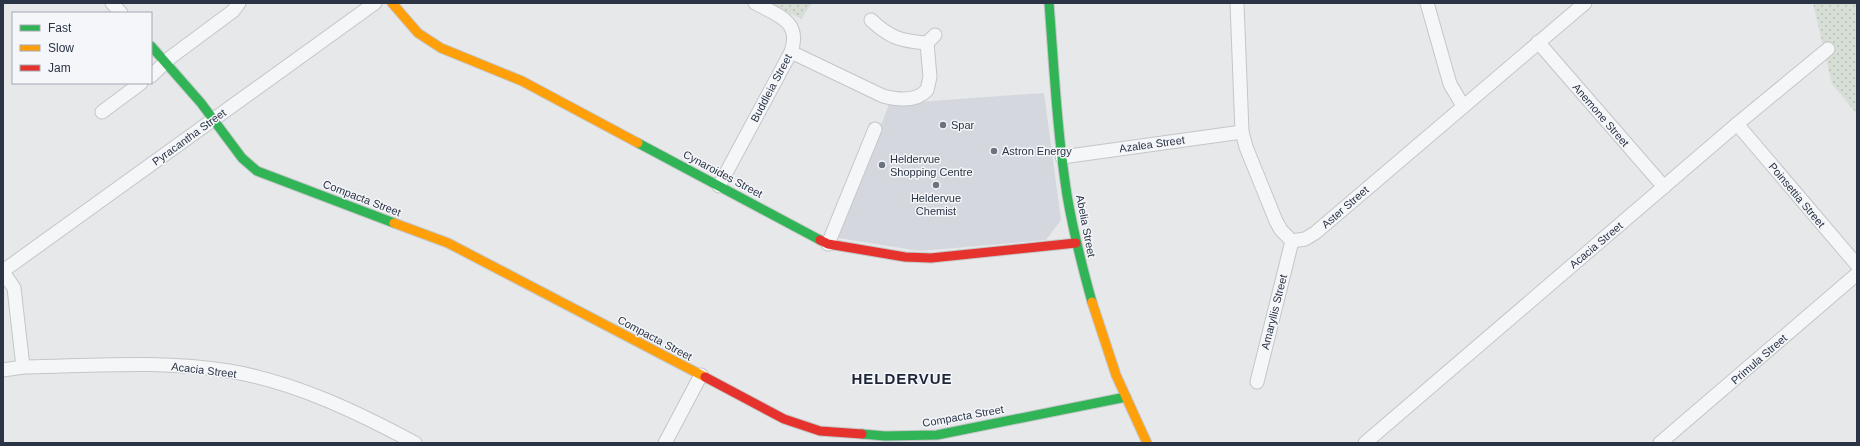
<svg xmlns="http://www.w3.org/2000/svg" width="1860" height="446" viewBox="0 0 1860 446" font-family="Helvetica,sans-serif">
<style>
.built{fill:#d4d7dd}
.park{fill:url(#park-dots)}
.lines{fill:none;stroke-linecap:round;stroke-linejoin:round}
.street-casing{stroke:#c4c6c8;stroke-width:15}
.fast-casing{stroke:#c4c6c8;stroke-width:11}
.slow-casing{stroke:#c4c6c8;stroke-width:11}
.jam-casing{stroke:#c4c6c8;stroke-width:11}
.street{stroke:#f5f6f7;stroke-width:13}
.fast{stroke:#30b455;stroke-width:9}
.slow{stroke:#ff9f0a;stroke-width:9}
.jam{stroke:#e5322d;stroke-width:9}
.poi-dot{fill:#6c737f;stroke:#f4f6f9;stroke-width:1.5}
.labels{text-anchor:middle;stroke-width:3;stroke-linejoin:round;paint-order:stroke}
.street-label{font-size:11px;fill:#2b3445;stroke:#f4f6f9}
.poi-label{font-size:11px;fill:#2b3445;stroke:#f4f6f9;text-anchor:start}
.district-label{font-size:15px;font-weight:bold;letter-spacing:1px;fill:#1d2536;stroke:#f4f6f9}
</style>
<defs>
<pattern id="park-dots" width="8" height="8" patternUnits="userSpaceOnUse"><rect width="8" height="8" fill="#d6ded6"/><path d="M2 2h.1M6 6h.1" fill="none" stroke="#b8bfb9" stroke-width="1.8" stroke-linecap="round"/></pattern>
</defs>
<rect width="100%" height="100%" fill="#e6e8ea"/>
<polygon class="built" points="1044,93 1061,220 1046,240 920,251 838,238 889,104"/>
<g class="park">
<polygon points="770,3 812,3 801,19"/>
<polygon points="1813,3 1857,3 1857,114 1832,84"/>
</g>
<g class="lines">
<g class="street-casing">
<g id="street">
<polyline points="112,3 121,13"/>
<polyline points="1237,3 1242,132 1246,147 1276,221 1281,230 1292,241 1305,239 1315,233 1585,3"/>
<polyline points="1427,3 1450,84 1463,106"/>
<path d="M871,20c19,18 30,21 56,23"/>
<polyline points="1538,42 1664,187"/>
<path d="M791,52l92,44c15,4 33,6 44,-6l3,-13 -3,-34 8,-8"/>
<polyline points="151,76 171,57 233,11 239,3"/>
<polyline points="102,112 141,83"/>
<polyline points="1737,124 1857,265"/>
<polyline points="1062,157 1242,132"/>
<path d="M719,186l72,-134c11,-31 -14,-37 -36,-49"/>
<polyline points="828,244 875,129"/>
<polyline points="3,271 375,3"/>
<polyline points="3,272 14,288 23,367"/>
<path d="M3,370l20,-3c68,-1 138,-7 206,4 66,11 128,41 186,72"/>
<polyline points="1257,382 1292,241"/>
<polyline points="665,443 701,375"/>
<polyline points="1365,443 1737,124 1828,49"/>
<polyline points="1660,443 1857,274"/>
</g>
</g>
<g class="fast-casing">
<g id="fast">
<path d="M1049,3c5,64 8,128 18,192 6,36 15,71 25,107"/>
<polyline points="151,46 201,103 242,158 257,171 394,223"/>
<polyline points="638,143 820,240"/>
<polyline points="862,434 885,436 937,435 1126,397"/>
</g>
</g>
<g class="slow-casing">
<g id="slow">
<polyline points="392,3 418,33 441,48 522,81 638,143"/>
<polyline points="394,223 448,243 705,377"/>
<polyline points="1092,302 1116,375 1147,443"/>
</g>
</g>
<g class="jam-casing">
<g id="jam">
<polyline points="820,240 828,244 905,257 931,258 1076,243"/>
<polyline points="705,377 784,419 820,431 862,434"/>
</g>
</g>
<use href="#street" class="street"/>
<use href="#fast" class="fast"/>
<use href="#slow" class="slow"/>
<use href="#jam" class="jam"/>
</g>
<g class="poi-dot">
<circle cx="943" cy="125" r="4"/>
<circle cx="994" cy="151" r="4"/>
<circle cx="882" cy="165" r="4"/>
<circle cx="936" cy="185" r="4"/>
</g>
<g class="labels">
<g class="street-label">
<text transform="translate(771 88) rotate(-62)" y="4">Buddleia Street</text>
<text transform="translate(1601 115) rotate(49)" y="4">Anemone Street</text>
<text transform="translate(189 137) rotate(-36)" y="4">Pyracantha Street</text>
<text transform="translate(1152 144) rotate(-8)" y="4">Azalea Street</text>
<text transform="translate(723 174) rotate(28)" y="4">Cynaroides Street</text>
<text transform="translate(1797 195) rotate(50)" y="4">Poinsettia Street</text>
<text transform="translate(362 198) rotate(21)" y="4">Compacta Street</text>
<text transform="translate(1345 207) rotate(-41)" y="4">Aster Street</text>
<text transform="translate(1086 226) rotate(79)" y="4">Abelia Street</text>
<text transform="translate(1596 245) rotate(-40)" y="4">Acacia Street</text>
<text transform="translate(1274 312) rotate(-76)" y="4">Amaryllis Street</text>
<text transform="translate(655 338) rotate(28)" y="4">Compacta Street</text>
<text transform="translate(1759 359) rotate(-41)" y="4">Primula Street</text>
<text transform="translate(204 370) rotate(7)" y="4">Acacia Street</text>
<text transform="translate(963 416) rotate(-10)" y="4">Compacta Street</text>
</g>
<g class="poi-label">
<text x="951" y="129">Spar</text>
<text x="1002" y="155">Astron Energy</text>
<text x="890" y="163">Heldervue<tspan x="890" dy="13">Shopping Centre</tspan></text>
<text x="936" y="202" text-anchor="middle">Heldervue<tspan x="936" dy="13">Chemist</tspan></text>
</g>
<g class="district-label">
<text x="902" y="384">HELDERVUE</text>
</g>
</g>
<rect width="1860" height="446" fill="none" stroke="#2b3445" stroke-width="8"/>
<rect x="12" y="12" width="140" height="72" fill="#f4f6f9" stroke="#a4a8b1"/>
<rect x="20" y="25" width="20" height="6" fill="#30b455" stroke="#a4a8b1"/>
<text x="48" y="32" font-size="12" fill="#2b3445">Fast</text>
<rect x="20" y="45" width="20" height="6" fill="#ff9f0a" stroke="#a4a8b1"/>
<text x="48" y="52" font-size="12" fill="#2b3445">Slow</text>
<rect x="20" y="65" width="20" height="6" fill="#e5322d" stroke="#a4a8b1"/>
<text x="48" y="72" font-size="12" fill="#2b3445">Jam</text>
</svg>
